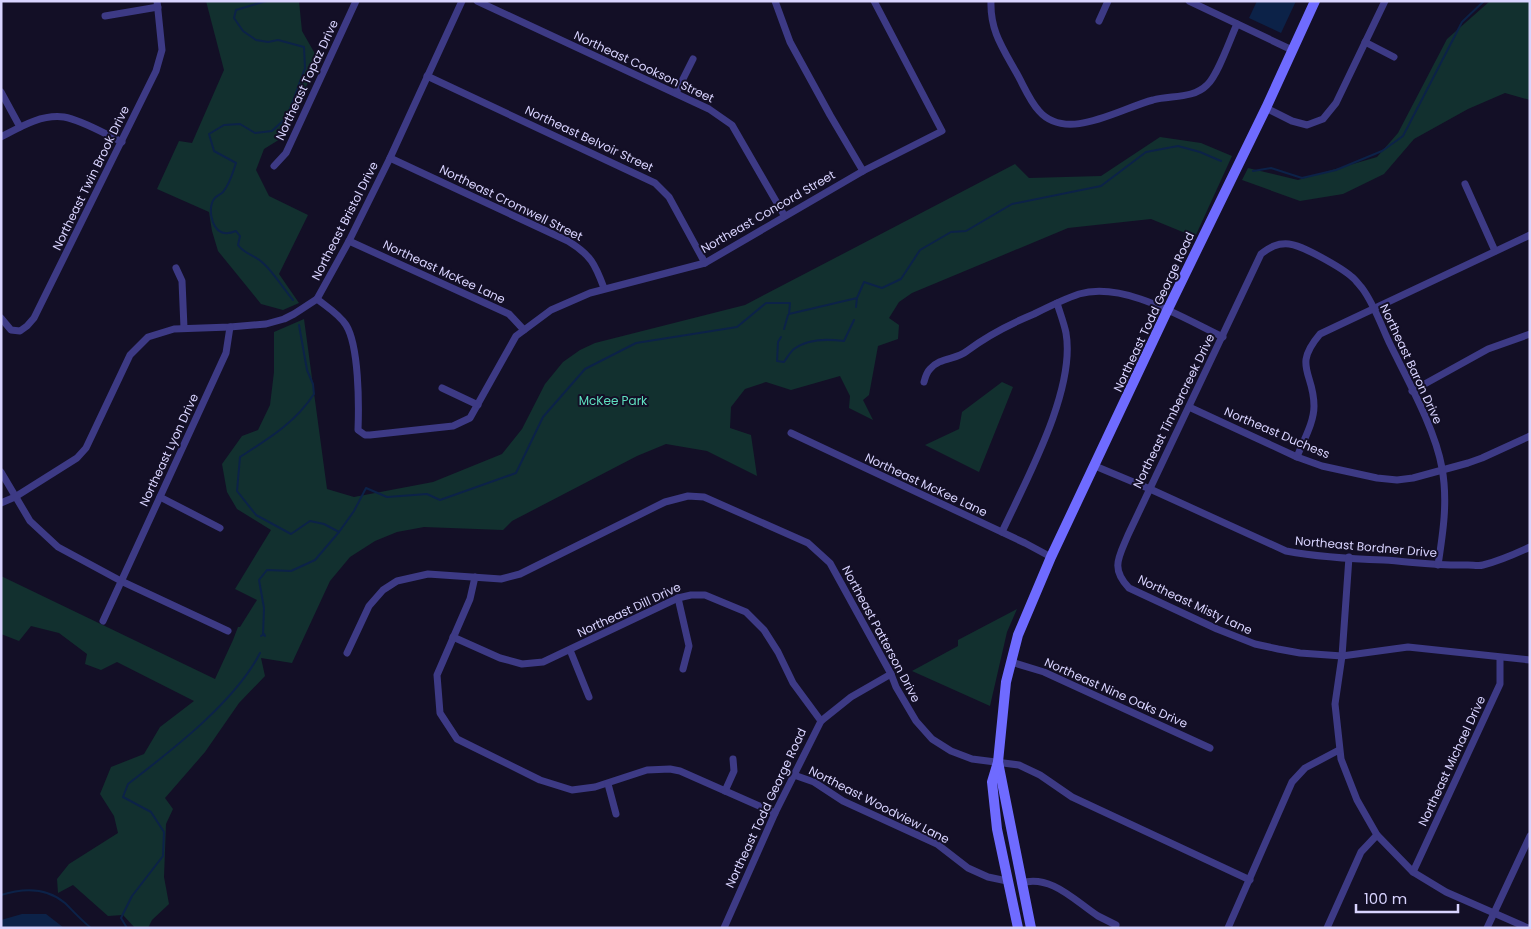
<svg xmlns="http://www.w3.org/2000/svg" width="1531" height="929" viewBox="0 0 1531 929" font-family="Poppins,sans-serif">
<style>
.green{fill:#12302f}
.water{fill:#0c2248}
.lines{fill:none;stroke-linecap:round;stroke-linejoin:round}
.stream{stroke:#0c2248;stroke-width:2}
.minor{stroke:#3d3a85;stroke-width:7}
.secondary{stroke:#6f6bff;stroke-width:10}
.labels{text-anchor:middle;stroke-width:4;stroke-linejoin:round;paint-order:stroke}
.street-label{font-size:12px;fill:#d9d4ff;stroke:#130f26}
.park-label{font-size:12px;fill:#5fe0c0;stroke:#130f26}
</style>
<rect width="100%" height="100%" fill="#130f26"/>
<g class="green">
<polygon points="206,1 299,1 302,31 318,59 285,136 264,149 256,170 269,196 308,215 279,274 299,303 283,310 261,304 218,251 212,231 209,212 157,189 179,141 192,143 224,70"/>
<polygon points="1490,1 1530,1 1530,100 1505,93 1468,109 1414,139 1384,174 1343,194 1300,201 1242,180 1248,168 1298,180 1377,157 1398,133 1447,39"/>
<polygon points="1160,137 1201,143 1232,156 1195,237 1151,219 1068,228 912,293 899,302 889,318 899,325 898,339 878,346 869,395 863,400 873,420 849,408 850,396 840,376 791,390 766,382 745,389 731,407 730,428 751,435 757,476 707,451 666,444 637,456 512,521 503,530 424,527 397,532 375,541 350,557 330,581 292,663 261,658 265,676 239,703 205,752 165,798 173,809 166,824 164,877 169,904 152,920 148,928 135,928 123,915 108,916 73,885 58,893 57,879 69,864 118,833 114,816 100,794 111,767 144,754 160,727 194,701 117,662 101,670 85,664 87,654 59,633 31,626 19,641 1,634 1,576 215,679 233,640 238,627 240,627 257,600 235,589 271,530 237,509 227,492 222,464 242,436 258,430 270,405 274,372 274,332 304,319 327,489 354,497 433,482 502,454 522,429 545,384 563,362 580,350 595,343 745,305 1015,164 1029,178 1101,176"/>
<polygon points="1002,382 1013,387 979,472 925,445 959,429 962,412"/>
<polygon points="1017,609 1007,632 990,706 912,671 958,646 958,640"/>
</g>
<g class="water">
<polygon points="1257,1 1296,1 1281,33 1249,18"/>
<polygon points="22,914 46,914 64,928 1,928 1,920"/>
</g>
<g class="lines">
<g class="stream">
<path d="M266,1l-30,9 -2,8 9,13 13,9 12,2 10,-2 26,7 1,21 -18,49 -15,14 -17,2 -15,-9 -16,1 -15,9 5,17 22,12c-3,9 -6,21 -13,29 -3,3 -7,4 -9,7 -6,9 -3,28 7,33 4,2 10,1 15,-1l4,5 -2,9c6,9 17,10 25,18 11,10 20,25 30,37"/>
<polyline points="1253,171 1271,168 1302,178 1336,170 1382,151 1403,136 1462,22 1484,1"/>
<polyline points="856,307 857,298"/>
<path d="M299,325l8,45 6,14 1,10c-19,29 -46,45 -74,63l-3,34 19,24 35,19 19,-13 14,3 15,8"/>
<polyline points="784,329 788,315"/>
<path d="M781,337l-3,5 -1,19 7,1c3,-4 6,-10 10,-13 14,-11 34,-10 50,-8l10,-21"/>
<polyline points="263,635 264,608 259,580 267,570 291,571 315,560 339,532 354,511 366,488 387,497 427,494 440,500 516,473 543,417 585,369 636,343 737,327 766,303 790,303 789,314 857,298 864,282 882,288 901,279 920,250 951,232 966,231 1012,204 1101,186 1146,152 1178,146 1200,152 1221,161"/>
<polyline points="261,636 264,634 265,636"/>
<path d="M1,895c22,-7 45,-8 64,8 9,9 15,16 26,25"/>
<path d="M127,928l-6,-10 11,-22 31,-40 1,-24 -13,-20 -28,-15 5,-13c43,-33 108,-83 132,-131"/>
</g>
<g class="minor">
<polyline points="477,1 709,109 732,125 784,215"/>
<polyline points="775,1 790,42 830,115 863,171"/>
<path d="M991,1c-1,29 11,46 25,71 7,12 13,28 23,39 28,32 82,-3 114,-11 18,-5 40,-1 54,-15 11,-10 23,-46 30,-61"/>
<polyline points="1189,1 1292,50"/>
<polyline points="105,16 158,7"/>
<polyline points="1099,21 1108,1"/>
<polyline points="1365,42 1394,57"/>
<polyline points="427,76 655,183 669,197 705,263"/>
<polyline points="1,92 20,127"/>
<polyline points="676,93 693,59"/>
<polyline points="1266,108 1292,121 1307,125 1323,119 1336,103 1385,1"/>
<path d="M1,137c19,-10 40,-23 63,-20 18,3 41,17 58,25"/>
<path d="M390,158l178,83c23,14 27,23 36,47"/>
<polyline points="274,166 286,153 356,1"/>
<polyline points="1465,184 1495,251"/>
<polyline points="349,241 509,314 524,330"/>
<polyline points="176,268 182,281 184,328"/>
<path d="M317,299c10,8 22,15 29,26 13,21 13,79 12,105l7,5h5l83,-9 17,-8 46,-82 35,-26 39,-17 115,-30 158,-92 79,-40 -68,-130"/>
<polyline points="1,318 11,330 20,331 27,326 34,318 156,71 162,50 157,1"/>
<path d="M924,382c1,-4 3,-10 6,-13 10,-12 26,-9 37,-18 21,-16 43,-27 67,-37 14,-7 30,-15 45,-20 45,-13 104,24 144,43"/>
<polyline points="442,388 478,405"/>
<polyline points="1412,391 1488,349 1530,334"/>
<polyline points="1189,407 1297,457 1322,466 1377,478 1397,480 1413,478 1468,463 1482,458 1530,436"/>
<polyline points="791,433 1025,543 1051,557"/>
<path d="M1297,457c6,-16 17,-34 17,-51 0,-34 -22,-39 6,-72l210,-99"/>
<path d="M1095,466l55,23 136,62c32,6 66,8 98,9 29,2 56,6 84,5 5,0 11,1 15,0 16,-4 32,-11 47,-18"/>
<polyline points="1,472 30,521 58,547 121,581 228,631"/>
<polyline points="160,497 220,528"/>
<polyline points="1,503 15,497 77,458 86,448 130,355 148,337 174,329 230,327 266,324 284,319 294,314 317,299 349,241 390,158 462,1"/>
<path d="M1002,532c24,-52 74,-142 64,-199 -2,-10 -6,-20 -9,-30"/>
<polyline points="1349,557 1342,656 1335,704 1341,759 1357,800 1377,835 1413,872 1446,892 1528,928"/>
<path d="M1438,565c5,-32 10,-64 4,-97 -7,-40 -35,-89 -53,-126 -8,-17 -15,-38 -27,-54 -3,-3 -6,-8 -10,-11 -10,-9 -50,-32 -63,-33 -12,-1 -19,3 -28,10l-133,281c-9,22 -18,33 1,53l88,41 38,15 23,5 22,4 42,3 66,-9 122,13"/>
<polyline points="475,577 470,599 437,675 440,713 457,739 540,780 572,790 595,787 647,770 670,769 680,771 775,813"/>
<polyline points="678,598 689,646 683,669"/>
<polyline points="103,621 226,353 230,327"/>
<polyline points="453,637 500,658 522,664 543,662 678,598 691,595 705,595 746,612 764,630 778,652 793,683 821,721"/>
<polyline points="570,650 589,697"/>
<polyline points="347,653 369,606 383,590 397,581 428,574 501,579 520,574 665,502 688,496 704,497 808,543 830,563 891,674 896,687 916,721 932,739 951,751 972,759 1019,765 1040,775 1072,797 1250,880"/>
<polyline points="1011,662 1044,672 1210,748"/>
<polyline points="794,775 814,782 843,801 937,844 968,868 988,877 1007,881"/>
<polyline points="608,784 616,814"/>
<polyline points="725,791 734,771 733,759"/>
<polyline points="1413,872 1500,684 1500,658"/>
<path d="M1021,883c30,-9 54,18 77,33 6,3 12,6 18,9"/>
<polyline points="724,928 775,813 821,721 851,697 891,674"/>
<polyline points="1228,928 1292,782 1305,768 1339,750"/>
<polyline points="1327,928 1361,852 1377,835"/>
<polyline points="1487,928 1530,836"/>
</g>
<g class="secondary">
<polyline points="998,762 1031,928"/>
<polyline points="1018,928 997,829 992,782 998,762 1006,682 1018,635 1051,557 1167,311 1266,108 1315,1"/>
</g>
</g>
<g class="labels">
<g class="street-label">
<text transform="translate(644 67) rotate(25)" y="4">Northeast Cookson Street</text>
<text transform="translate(307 80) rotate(-65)" y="4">Northeast Topaz Drive</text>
<text transform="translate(589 139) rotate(25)" y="4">Northeast Belvoir Street</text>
<text transform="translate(91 178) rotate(-64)" y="4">Northeast Twin Brook Drive</text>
<text transform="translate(511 203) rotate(26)" y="4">Northeast Cromwell Street</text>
<text transform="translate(768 212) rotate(-30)" y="4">Northeast Concord Street</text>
<text transform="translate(345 221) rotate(-63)" y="4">Northeast Bristol Drive</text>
<text transform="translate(444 272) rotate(25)" y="4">Northeast McKee Lane</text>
<text transform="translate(1154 312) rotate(-65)" y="4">Northeast Todd George Road</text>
<text transform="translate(1411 364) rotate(65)" y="4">Northeast Baron Drive</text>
<text transform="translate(1174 411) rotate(-64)" y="4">Northeast Timbercreek Drive</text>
<text transform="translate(1277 433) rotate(23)" y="4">Northeast Duchess</text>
<text transform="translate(169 450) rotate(-65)" y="4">Northeast Lyon Drive</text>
<text transform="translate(926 485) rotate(25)" y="4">Northeast McKee Lane</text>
<text transform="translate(1366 547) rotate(5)" y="4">Northeast Bordner Drive</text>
<text transform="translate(1195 605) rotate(25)" y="4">Northeast Misty Lane</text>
<text transform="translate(629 610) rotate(-25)" y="4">Northeast Dill Drive</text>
<text transform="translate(881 634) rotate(62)" y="4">Northeast Patterson Drive</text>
<text transform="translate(1116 693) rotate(24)" y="4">Northeast Nine Oaks Drive</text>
<text transform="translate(1452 761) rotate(-65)" y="4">Northeast Michael Drive</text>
<text transform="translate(879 805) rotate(27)" y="4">Northeast Woodview Lane</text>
<text transform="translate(766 808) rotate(-65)" y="4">Northeast Todd George Road</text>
</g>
<g class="park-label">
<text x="613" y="405">McKee Park</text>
</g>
</g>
<rect width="1531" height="929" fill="none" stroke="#d9d4ff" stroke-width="5"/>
<path d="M1356 904v8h102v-8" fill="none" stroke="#d9d4ff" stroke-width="2.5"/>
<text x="1364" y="904" font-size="15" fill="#d9d4ff" stroke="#130f26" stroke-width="4" paint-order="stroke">100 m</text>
</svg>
